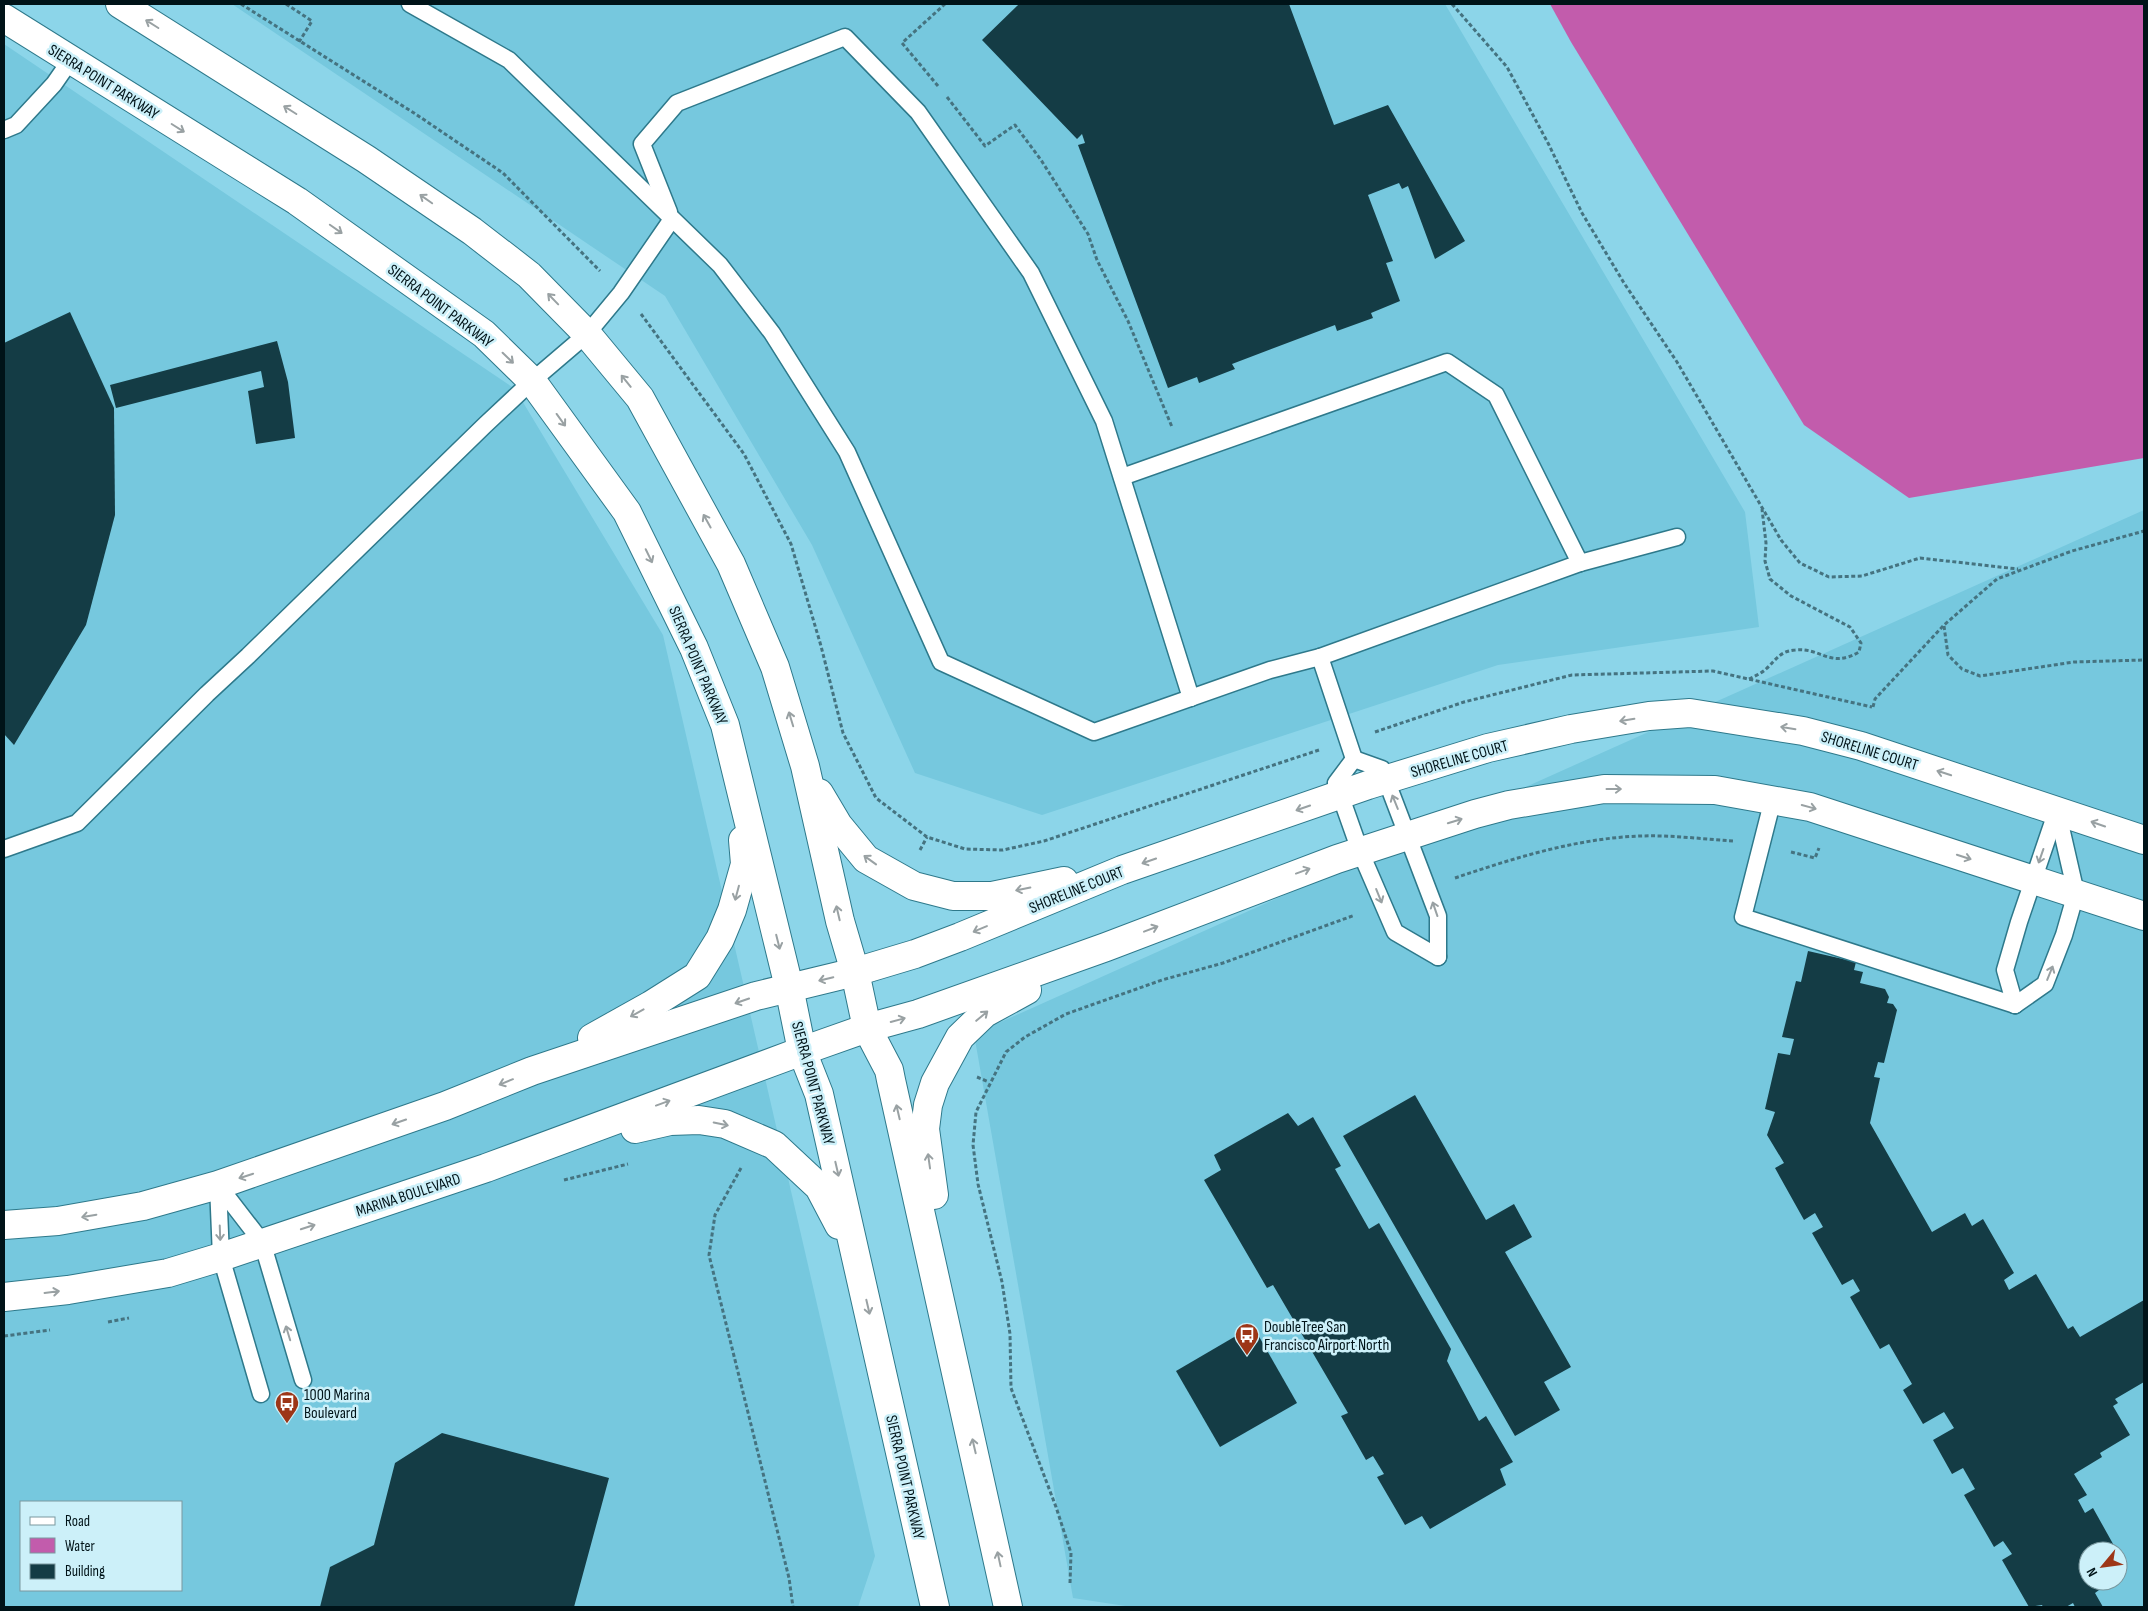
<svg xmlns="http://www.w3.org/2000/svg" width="2148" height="1611" viewBox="0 0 2148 1611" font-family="'Sofia Sans Condensed',sans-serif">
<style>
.built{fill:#76c8de;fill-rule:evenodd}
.water{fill:#c25cac}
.building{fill:#143c45}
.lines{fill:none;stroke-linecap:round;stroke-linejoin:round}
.service-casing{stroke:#2e798b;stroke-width:19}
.tertiary-casing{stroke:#2e798b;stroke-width:30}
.path{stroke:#457380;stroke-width:3;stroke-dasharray:4 2.5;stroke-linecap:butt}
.service{stroke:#fff;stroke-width:16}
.tertiary{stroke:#fff;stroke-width:28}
.oneway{stroke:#99a1a3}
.labels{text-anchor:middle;stroke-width:5;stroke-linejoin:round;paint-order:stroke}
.street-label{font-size:16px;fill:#001318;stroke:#ccf0f9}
.poi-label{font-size:16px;fill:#001318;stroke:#ccf0f9;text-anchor:start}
</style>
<rect width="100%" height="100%" fill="#8cd5e9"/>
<g class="built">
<polygon points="232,4 1445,4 1745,512 1759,627 1498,665 1042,815 915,773 812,545 665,296"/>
<path d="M4,44l511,345 148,246 212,921 -17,51h-854zM21,1502h160v88h-160z"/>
<path d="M2144,510v1097h-1012l-59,-9 -99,-564zM2088,1551h30v30h-30z"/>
</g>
<polygon class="water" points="1550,4 2144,4 2144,458 1909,498 1804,425 1571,42"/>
<g class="building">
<polygon points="1019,4 1289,4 1334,125 1388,105 1465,241 1435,259 1408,186 1402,189 1399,183 1368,195 1393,261 1386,263 1400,301 1371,313 1373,318 1337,331 1335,325 1232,364 1235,369 1199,383 1197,377 1168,388 1078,145 1085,143 1082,134 1077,139 982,40"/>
<polygon points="70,312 114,408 115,515 86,625 14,745 4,734 4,343"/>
<polygon points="277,341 288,382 295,438 256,444 248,391 264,387 261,371 116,408 110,385"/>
<polygon points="1808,951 1856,962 1854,970 1863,972 1860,983 1885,989 1889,997 1887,1003 1893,1004 1897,1010 1884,1063 1878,1062 1874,1077 1880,1078 1870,1123 1932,1232 1965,1213 1972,1226 1983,1219 2014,1273 2004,1280 2009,1290 2036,1274 2068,1329 2073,1326 2080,1337 2144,1300 2144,1382 2115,1399 2118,1403 2113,1406 2130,1435 2100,1453 2102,1457 2074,1474 2087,1495 2078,1500 2085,1513 2093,1508 2117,1551 2088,1551 2088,1581 2111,1581 2095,1593 2103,1607 2075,1607 2073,1603 2066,1607 2043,1607 2042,1605 2029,1607 2002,1560 2012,1554 2003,1541 1994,1547 1964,1495 1975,1489 1963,1468 1952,1474 1933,1440 1954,1428 1944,1412 1923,1424 1903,1390 1912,1384 1889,1344 1880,1349 1850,1297 1860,1291 1853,1279 1842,1285 1812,1233 1823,1227 1815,1213 1804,1220 1775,1168 1784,1163 1767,1135 1775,1112 1765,1109 1778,1053 1790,1055 1794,1039 1782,1037 1796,981 1801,982"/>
<polygon points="1415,1095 1486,1220 1514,1204 1532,1237 1505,1252 1571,1367 1544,1382 1560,1410 1515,1436 1343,1136"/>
<polygon points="1288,1113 1298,1126 1313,1117 1341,1166 1335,1169 1369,1229 1379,1223 1451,1349 1447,1361 1479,1421 1486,1416 1513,1462 1500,1469 1506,1485 1430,1529 1422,1516 1405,1525 1377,1477 1384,1474 1373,1456 1366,1460 1341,1416 1348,1413 1273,1285 1267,1288 1204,1180 1221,1170 1214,1155"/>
<polygon points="1253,1326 1297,1403 1220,1447 1176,1371"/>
<polygon points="442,1433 609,1478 574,1607 320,1607 330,1567 374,1545 395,1463"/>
<polygon points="2118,1552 2123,1561 2118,1564"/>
</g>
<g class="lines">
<g class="service-casing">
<g id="service">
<polyline points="410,4 509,60 720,265 772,333 847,452 941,662 1094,732 1270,670 1320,657 1354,759"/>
<polyline points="4,130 16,125 54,84 70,61"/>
<polyline points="669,212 642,144 677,103 845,37 918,112 1031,273 1104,421 1191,698"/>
<polyline points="1122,477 1447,362 1496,395 1580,563 1320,657"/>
<polyline points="1580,563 1677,537"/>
<polyline points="1354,759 1336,783 1360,851 1395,932 1438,957"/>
<polyline points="1354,759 1382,769 1438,916 1438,957"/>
<polyline points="1773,799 1743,917 2015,1005"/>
<polyline points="4,849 77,823 207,694 248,656 485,425 532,381 587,334 621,293 672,219"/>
<polyline points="2015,1005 2045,984 2064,935 2076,893 2057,810"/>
<polyline points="2015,1005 2005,970 2019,922 2057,810"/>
<polyline points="218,1185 262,1242 303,1380"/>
<polyline points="218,1185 221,1257 261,1394"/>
</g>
</g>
<g class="tertiary-casing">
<g id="tertiary">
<polyline points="120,4 366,159 472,231 529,275 587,334 640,398 731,564 775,667 805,766 840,921 855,972 867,1028 889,1070 891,1080 1008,1607"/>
<polyline points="4,18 297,201 484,334 532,381 627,512 694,648 725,725 789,987 802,1051 819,1094 935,1607"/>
<polyline points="819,793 838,825 866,859 914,886 953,896 992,896 1064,881"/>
<polyline points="592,1038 651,1005 697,976 720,939 732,910 745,864 743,840"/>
<polyline points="635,1129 670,1121 699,1120 725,1124 774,1145 819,1187 839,1225"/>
<polyline points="934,1195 925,1129 928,1105 935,1083 960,1037 985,1013 1027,990"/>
<polyline points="4,1225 58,1221 143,1206 218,1185 445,1106 532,1071 756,996 855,972 915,954 960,937 1122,870 1368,785 1488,748 1571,729 1649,716 1690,713 1803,731 1861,746 2144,840"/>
<polyline points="4,1297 68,1290 168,1273 221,1257 486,1168 802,1051 867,1028 918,1014 1106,947 1337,859 1475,814 1509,805 1604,789 1715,790 1810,807 2144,916"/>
</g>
</g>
<g class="path">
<polyline points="241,4 414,113 503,173 600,271"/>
<polyline points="286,4 312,21 299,42"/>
<polyline points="1452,4 1507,67 1548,143 1582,213 1624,283 1677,362 1781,540 1800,563 1829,577 1862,576 1920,558 2018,569"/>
<polyline points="938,86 902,43 945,4"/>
<polyline points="947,97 985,146 1015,125 1041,160 1088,234 1097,260 1128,321 1172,427"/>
<polyline points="641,314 744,454 791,544 821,646 843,733 876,798 927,837 965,849 1003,850 1044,841 1319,750"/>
<polyline points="1944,626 1948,655 1962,669 1980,676 2074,662 2144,660"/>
<path d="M1749,679c6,-3 13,-6 17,-10 10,-9 14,-18 29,-19 26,-3 35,19 64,2l2,-9 -11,-16 -59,-31 -21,-17 -5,-18 1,-18 -4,-34"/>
<polyline points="1873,707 1875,699 1944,625 1997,579 2072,551 2144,531"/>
<polyline points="1375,732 1464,702 1572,675 1713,671 1872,707"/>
<polyline points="920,850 927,837"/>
<polyline points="1791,852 1815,858 1819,848"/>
<path d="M1455,878c59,-20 123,-40 186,-42 30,-1 62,3 92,5"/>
<polyline points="977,1077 989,1082"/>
<polyline points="741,1168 715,1215 709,1255 789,1578 793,1607"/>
<polyline points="564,1180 628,1164"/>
<polyline points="108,1322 129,1318"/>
<polyline points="4,1336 50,1330"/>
<polyline points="1070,1583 1071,1553 1056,1507 1011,1388 1010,1334 1002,1282 978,1184 973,1145 976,1112 1006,1052 1025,1037 1066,1014 1162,980 1223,963 1355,915"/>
</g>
<use href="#service" class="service"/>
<use href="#tertiary" class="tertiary"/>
</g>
<defs><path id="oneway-shaft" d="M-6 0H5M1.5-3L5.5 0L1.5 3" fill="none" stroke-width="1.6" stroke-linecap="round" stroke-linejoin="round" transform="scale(1.25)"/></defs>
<g class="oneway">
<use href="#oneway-shaft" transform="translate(152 24) rotate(-148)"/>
<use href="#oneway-shaft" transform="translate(290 110) rotate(-148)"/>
<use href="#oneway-shaft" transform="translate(178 128) rotate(32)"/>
<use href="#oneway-shaft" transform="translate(426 199) rotate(-145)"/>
<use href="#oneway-shaft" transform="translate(336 229) rotate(35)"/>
<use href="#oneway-shaft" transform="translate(553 299) rotate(-134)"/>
<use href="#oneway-shaft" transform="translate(508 358) rotate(44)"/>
<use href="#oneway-shaft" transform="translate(626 381) rotate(-129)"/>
<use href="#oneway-shaft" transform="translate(561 420) rotate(54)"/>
<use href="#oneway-shaft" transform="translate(707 521) rotate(-119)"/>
<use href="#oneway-shaft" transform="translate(649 556) rotate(64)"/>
<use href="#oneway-shaft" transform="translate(791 719) rotate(-107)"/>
<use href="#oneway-shaft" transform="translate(1627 720) rotate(171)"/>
<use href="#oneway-shaft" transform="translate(1788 728) rotate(-171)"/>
<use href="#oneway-shaft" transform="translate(1944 773) rotate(-162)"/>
<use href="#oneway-shaft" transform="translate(1614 789)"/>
<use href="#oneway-shaft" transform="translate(1395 802) rotate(-112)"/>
<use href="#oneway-shaft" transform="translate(1809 807) rotate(15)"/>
<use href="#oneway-shaft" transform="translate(1303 808) rotate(161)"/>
<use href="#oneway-shaft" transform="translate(1455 821) rotate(-17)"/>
<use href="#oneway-shaft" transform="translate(2098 824) rotate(-161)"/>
<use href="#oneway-shaft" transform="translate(2041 856) rotate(109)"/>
<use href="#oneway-shaft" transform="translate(1964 857) rotate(18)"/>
<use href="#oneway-shaft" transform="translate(870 860) rotate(-144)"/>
<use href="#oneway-shaft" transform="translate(1149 861) rotate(161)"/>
<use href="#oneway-shaft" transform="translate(1303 871) rotate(-20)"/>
<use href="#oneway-shaft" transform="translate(1023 889) rotate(169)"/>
<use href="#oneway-shaft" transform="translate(737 893) rotate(105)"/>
<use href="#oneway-shaft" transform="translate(1379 896) rotate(68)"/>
<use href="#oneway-shaft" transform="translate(1435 909) rotate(-109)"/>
<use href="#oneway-shaft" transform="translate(838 913) rotate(-103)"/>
<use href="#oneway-shaft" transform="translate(980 929) rotate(157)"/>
<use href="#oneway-shaft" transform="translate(1151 929) rotate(-21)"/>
<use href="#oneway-shaft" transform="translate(778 942) rotate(76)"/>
<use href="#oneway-shaft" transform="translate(2050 973) rotate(-68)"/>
<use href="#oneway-shaft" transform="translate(826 979) rotate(167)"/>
<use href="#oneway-shaft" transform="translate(742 1001) rotate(161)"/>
<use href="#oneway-shaft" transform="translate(637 1013) rotate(151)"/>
<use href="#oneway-shaft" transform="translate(982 1016) rotate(-40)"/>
<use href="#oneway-shaft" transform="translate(898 1020) rotate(-15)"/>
<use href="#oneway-shaft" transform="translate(506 1082) rotate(158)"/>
<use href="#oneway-shaft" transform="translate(663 1103) rotate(-20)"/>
<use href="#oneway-shaft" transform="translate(898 1112) rotate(-103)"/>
<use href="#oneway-shaft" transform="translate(399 1122) rotate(161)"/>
<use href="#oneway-shaft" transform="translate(721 1124) rotate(12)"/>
<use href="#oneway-shaft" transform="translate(929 1161) rotate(-98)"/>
<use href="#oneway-shaft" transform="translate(837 1169) rotate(77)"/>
<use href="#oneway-shaft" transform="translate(246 1176) rotate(162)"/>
<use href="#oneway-shaft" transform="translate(89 1216) rotate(170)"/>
<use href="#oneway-shaft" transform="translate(308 1227) rotate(-18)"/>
<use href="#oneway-shaft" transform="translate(220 1233) rotate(88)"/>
<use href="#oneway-shaft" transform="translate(52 1292) rotate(-7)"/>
<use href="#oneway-shaft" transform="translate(868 1307) rotate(77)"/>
<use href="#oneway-shaft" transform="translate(288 1333) rotate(-107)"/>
<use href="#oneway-shaft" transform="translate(974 1446) rotate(-103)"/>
<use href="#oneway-shaft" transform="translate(999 1559) rotate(-102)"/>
</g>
<defs>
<g id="bus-pin" transform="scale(1.25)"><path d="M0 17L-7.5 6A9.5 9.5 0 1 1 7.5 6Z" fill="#9d3617" stroke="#ccf0f9"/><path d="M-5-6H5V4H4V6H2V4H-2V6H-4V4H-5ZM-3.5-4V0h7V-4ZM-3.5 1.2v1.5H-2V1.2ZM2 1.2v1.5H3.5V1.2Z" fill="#fff"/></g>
</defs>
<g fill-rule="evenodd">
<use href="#bus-pin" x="1247" y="1335"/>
<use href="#bus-pin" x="287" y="1403"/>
</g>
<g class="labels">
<g class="street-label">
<text transform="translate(104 81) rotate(32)" y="6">SIERRA POINT PARKWAY</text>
<text transform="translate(441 305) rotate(37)" y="6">SIERRA POINT PARKWAY</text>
<text transform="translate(699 665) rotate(67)" y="6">SIERRA POINT PARKWAY</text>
<text transform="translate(1870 750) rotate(17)" y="6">SHORELINE COURT</text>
<text transform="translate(1459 758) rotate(-16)" y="6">SHORELINE COURT</text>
<text transform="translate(1076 889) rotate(-22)" y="6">SHORELINE COURT</text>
<text transform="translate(814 1083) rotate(75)" y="6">SIERRA POINT PARKWAY</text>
<text transform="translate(408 1194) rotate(-18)" y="6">MARINA BOULEVARD</text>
<text transform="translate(906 1477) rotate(77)" y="6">SIERRA POINT PARKWAY</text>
</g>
<g class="poi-label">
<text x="1264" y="1332">DoubleTree San<tspan x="1264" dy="18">Francisco Airport North</tspan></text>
<text x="304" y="1400">1000 Marina<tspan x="304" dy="18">Boulevard</tspan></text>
</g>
</g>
<rect width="2148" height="1611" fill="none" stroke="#001318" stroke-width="10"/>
<rect x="20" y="1501" width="162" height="90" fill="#ccf0f9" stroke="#7a989f"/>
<rect x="30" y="1517" width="25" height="8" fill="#ffffff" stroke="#7a989f"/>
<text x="65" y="1526" font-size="15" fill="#001318">Road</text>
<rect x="30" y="1538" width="25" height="15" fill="#c25cac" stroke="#7a989f"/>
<text x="65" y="1551" font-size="15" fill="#001318">Water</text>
<rect x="30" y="1564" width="25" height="15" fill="#143c45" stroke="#7a989f"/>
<text x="65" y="1576" font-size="15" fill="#001318">Building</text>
<g transform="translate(2103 1566) rotate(241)"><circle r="24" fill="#ccf0f9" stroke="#7a989f"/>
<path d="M0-4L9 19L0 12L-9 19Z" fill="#9d3617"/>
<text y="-8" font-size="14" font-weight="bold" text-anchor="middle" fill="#001318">N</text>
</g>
</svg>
